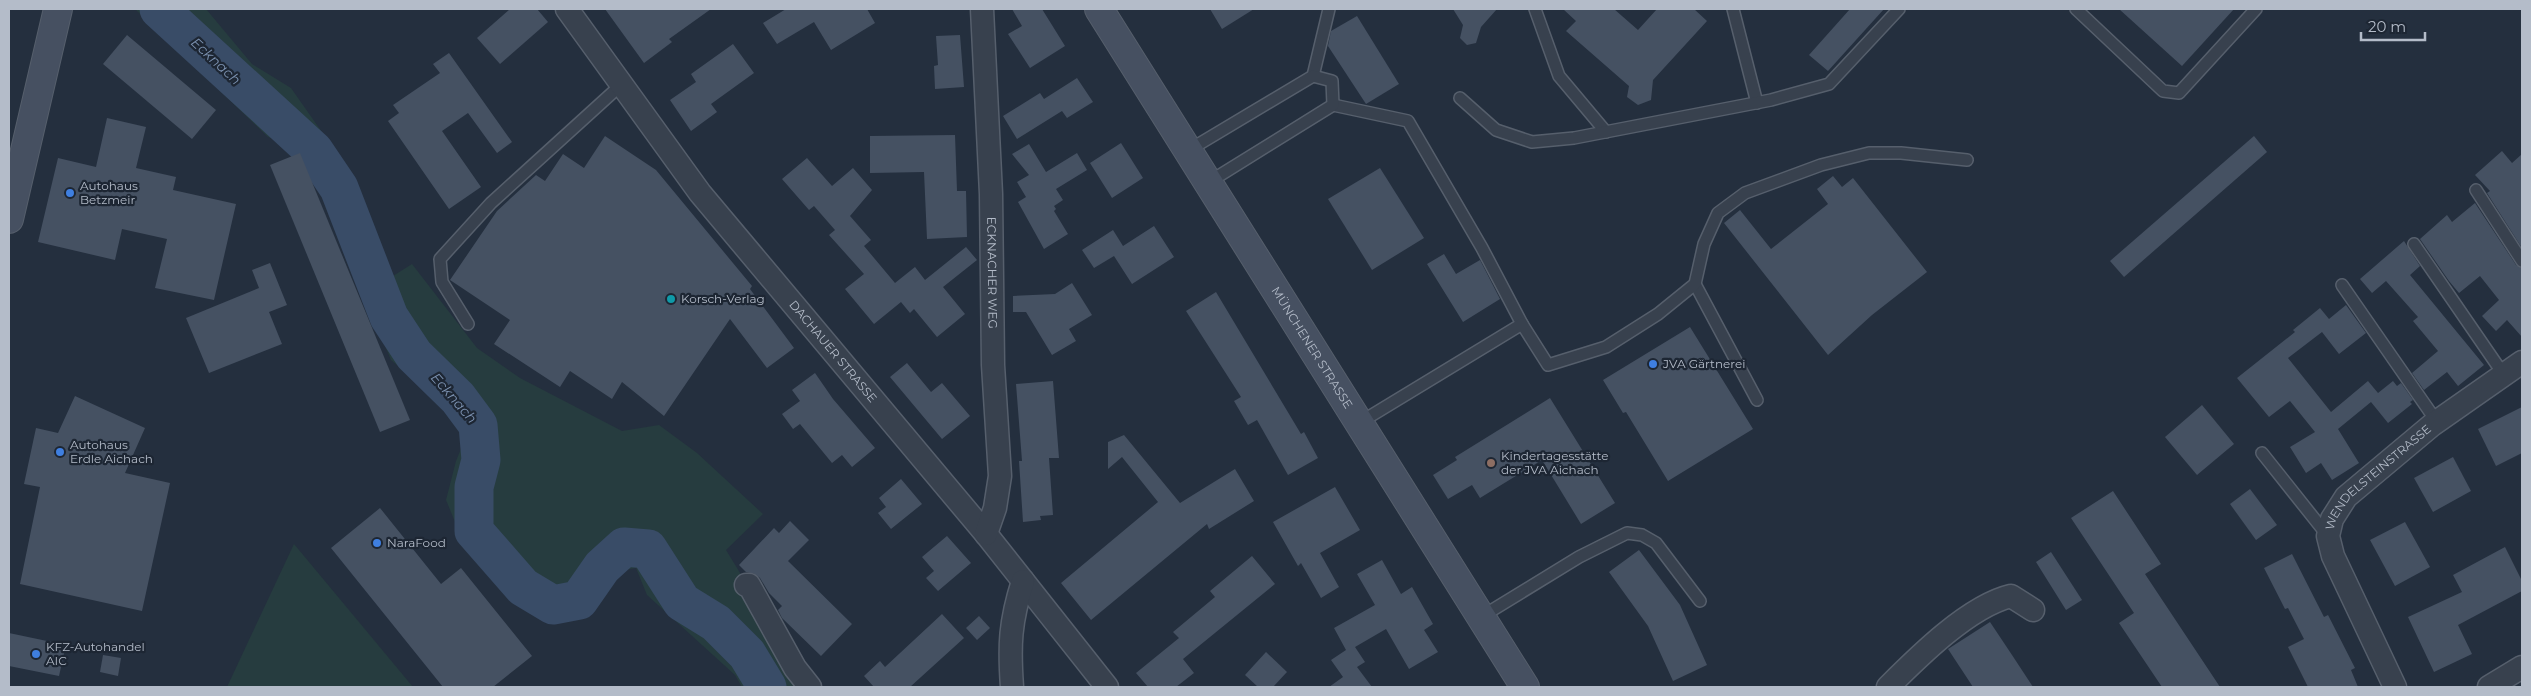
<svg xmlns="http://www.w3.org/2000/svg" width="2531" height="696" viewBox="0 0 2531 696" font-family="Montserrat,sans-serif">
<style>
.green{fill:#263c3f}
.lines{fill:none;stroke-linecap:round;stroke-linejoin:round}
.river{stroke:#394c67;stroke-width:39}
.building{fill:#455162}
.lane-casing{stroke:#565f6c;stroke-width:14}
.street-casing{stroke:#565f6c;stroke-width:25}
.secondary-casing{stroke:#565f6c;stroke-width:30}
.lane{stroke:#38414e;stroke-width:11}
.street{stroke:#38414e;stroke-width:22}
.secondary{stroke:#465061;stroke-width:28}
.shop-dot{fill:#3f7fe0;stroke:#1d2633;stroke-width:2}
.culture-dot{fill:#0f9aa8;stroke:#1d2633;stroke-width:2}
.education-dot{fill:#8d6e63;stroke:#1d2633;stroke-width:2}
.labels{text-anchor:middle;stroke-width:4.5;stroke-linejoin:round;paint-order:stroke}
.poi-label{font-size:12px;fill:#b4bcc9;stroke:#1d2633;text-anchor:start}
.street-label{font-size:12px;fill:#b4bcc9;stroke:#1d2633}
.water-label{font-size:14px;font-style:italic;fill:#7c92b1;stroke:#1d2633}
</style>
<rect width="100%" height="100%" fill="#242f3e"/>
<g class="green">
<polygon points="135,9 206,9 252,64 291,88 331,145 350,186 382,283 412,264 477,348 520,378 622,431 659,425 697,453 763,514 726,550 810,687 742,687 735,675 647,595 636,568 617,571 592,607 559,621 498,577 460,534 446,500 456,461 467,434 457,412 438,400 391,360 303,150 268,137"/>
<polygon points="294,544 413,687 227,687"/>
</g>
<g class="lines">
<polyline class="river" points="159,9 314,151 339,188 389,317 414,355 458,398 478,425 481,460 474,487 474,531 523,587 553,605 579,600 602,567 624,547 648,549 682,602 716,623 747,654 767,687"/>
</g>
<g class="building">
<polygon points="510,9 537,9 548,22 500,64 477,38"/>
<polygon points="605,9 711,9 669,39 672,42 644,63"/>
<polygon points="786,9 867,9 875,23 831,50 814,22 777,44 763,23"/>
<polygon points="1012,9 1042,9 1065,46 1030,68 1008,34 1022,26"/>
<polygon points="1210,9 1254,9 1222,29"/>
<polygon points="1453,9 1497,9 1481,27 1476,43 1467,45 1460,38 1463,25"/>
<polygon points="1563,9 1614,9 1638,30 1657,9 1694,9 1707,21 1653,80 1651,100 1638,105 1627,97 1629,86 1566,31 1576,21"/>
<polygon points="1850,9 1884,9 1828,71 1809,55"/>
<polygon points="2119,9 2234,9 2182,66"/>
<polygon points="1357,16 1399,84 1366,104 1328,46 1331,31"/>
<polygon points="127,35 216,110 192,139 103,64"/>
<polygon points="960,35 964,87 935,89 934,66 938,65 936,36"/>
<polygon points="733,44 754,73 711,104 717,112 691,131 670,100 696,82 691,74"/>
<polygon points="449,53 512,142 497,153 468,113 442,131 481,187 449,209 388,121 399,113 393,105 440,73 433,64"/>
<polygon points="1077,78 1093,102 1067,118 1062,111 1017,139 1003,116 1040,93 1044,99"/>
<polygon points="107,118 146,127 136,168 176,177 173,190 236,204 214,300 155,288 167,239 122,229 115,260 38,242 58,158 96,167"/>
<polygon points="955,135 957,191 966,191 967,237 927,239 924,172 870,173 870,136"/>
<polygon points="605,136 656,170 752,286 750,289 794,348 767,368 730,319 664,416 622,382 612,399 570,371 560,387 494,344 510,320 450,280 497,211 536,175 545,181 563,154 584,168"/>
<polygon points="2254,136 2267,152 2124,277 2110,261"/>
<polygon points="1121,143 1143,178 1112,198 1090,163"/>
<polygon points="1029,144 1046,172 1077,153 1087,170 1056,189 1063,200 1054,206 1056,209 1054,211 1068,234 1044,249 1018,202 1026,197 1017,182 1029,175 1012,154"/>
<polygon points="2502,151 2512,163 2522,154 2522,248 2487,193 2490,191 2475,175"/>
<polygon points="300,153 410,420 380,432 270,165"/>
<polygon points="807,158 832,186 853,168 872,190 850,216 871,240 864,246 895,283 915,267 925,280 966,247 977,260 943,287 965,314 937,337 914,309 910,313 901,302 874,324 845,289 864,274 829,235 835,230 814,206 809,210 782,179"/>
<polygon points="1380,168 1424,238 1372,270 1328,199"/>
<polygon points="1833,176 1842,187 1853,178 1927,272 1872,315 1828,355 1724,223 1740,210 1771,249 1828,204 1817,189"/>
<polygon points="2475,203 2516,265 2522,268 2522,337 2507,320 2496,331 2482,316 2499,300 2480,276 2459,293 2449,281 2420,239 2447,215 2452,222"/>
<polygon points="1154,226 1174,257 1132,284 1114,256 1094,268 1082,250 1113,230 1123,246"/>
<polygon points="2404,241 2420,266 2410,275 2484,365 2458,386 2447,372 2424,390 2412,373 2438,351 2413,321 2418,317 2386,281 2372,293 2360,279"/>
<polygon points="1444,254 1456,274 1480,260 1500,299 1463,322 1427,264"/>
<polygon points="270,263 287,305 269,312 282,344 209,373 186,318 259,288 252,270"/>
<polygon points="1072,283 1092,315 1069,329 1076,341 1052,355 1026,312 1013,312 1013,296 1055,294"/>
<polygon points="1216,292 1301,434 1304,432 1318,458 1288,475 1257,420 1248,425 1234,401 1241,397 1186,311"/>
<polygon points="2346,305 2366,333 2339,354 2322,332 2288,358 2331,412 2368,381 2378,393 2393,381 2397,386 2401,383 2413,400 2410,402 2412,404 2388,423 2371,402 2338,429 2359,463 2332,480 2321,463 2306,473 2290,447 2315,432 2290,401 2269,417 2237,378 2295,332 2293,330 2320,308 2329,319"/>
<polygon points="1690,327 1753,429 1668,481 1626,412 1623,413 1603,380"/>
<polygon points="907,363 931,392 942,383 970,416 942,439 890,377"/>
<polygon points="815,373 833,399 875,448 852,467 842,455 832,463 800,424 793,429 782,414 800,401 792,390"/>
<polygon points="1053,381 1059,458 1049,458 1053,515 1040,516 1041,520 1023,522 1019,461 1022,461 1016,384"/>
<polygon points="75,396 145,428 125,473 170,483 142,611 20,584 40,487 24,484 36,428 58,433"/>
<polygon points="1550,398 1615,503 1581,524 1542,460 1480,498 1472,485 1448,499 1433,475 1457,460 1455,457"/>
<polygon points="2202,405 2234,444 2197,475 2165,437"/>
<polygon points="2522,407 2522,453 2496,466 2478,429"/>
<polygon points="1124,435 1180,503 1235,469 1254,501 1209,529 1207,524 1091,620 1061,583 1158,502 1122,457 1108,469 1108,442"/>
<polygon points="2453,457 2471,491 2433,512 2414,478"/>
<polygon points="901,479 922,504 891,529 878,513 886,507 879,498"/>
<polygon points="1335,487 1360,530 1320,553 1339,587 1321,598 1301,563 1298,566 1273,522"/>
<polygon points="2250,489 2277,525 2256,540 2230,504"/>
<polygon points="2113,491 2161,564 2145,574 2220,687 2162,687 2119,623 2134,613 2071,518"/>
<polygon points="380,508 441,584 461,568 532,656 493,687 443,687 331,548"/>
<polygon points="790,521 809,540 788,561 852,624 821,656 782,618 778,610 782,606 769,593 760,578 755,574 746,572 739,565 774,528 779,533"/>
<polygon points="2405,522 2430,567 2395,586 2370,540"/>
<polygon points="947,536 971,563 938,591 926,578 934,571 922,557"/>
<polygon points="2505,547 2522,581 2522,591 2458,625 2472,654 2434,672 2408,617 2462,592 2453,575"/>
<polygon points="1639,550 1680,605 1707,665 1673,681 1648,626 1609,572"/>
<polygon points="2051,552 2082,600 2066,610 2036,562"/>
<polygon points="2292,554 2324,617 2328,615 2355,668 2351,670 2358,687 2308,687 2288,647 2304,639 2288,608 2285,609 2264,568"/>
<polygon points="1252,556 1275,584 1183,659 1194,673 1176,687 1148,687 1136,673 1179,638 1173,632 1215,597 1210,591"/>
<polygon points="1382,560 1401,594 1412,587 1433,624 1424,630 1438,652 1409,669 1386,629 1355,647 1365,662 1357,667 1372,687 1329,687 1343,677 1331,660 1346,650 1334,628 1375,605 1357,574"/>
<polygon points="942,614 964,638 910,687 874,687 864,676 880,661 885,667"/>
<polygon points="979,616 990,628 977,640 966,628"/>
<polygon points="1990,622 2014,658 2033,687 1973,687 1948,649"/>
<polygon points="9,633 66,645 59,676 9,666"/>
<polygon points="1266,652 1287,672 1273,687 1258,687 1245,675"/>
<polygon points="103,655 121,658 118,676 100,672"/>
</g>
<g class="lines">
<g class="lane-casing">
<g id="lane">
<polyline points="1535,9 1559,76 1606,132"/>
<polyline points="1733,9 1757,103"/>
<polyline points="2076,9 2163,91 2179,93 2256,9"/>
<polyline points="1313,76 1329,9"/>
<polyline points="1460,98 1496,130 1532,142 1574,138 1771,100 1829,84 1899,9"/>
<polyline points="1333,105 1408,121 1482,248 1522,324"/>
<polyline points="1189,150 1313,76 1332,81 1333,105 1209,182"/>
<polyline points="2476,190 2522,261"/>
<polyline points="2414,244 2504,375"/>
<polyline points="1695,284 1757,400"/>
<polyline points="2342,285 2437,422"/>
<polyline points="468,324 442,282 440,259 491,203 622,84"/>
<polyline points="1359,423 1522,324 1548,365 1606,347 1658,314 1695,284 1704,244 1718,213 1745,193 1821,165 1869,153 1901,153 1967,160"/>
<polyline points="2262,453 2328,536"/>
<polyline points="1481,617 1579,557 1627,533 1642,535 1656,543 1700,601"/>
</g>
</g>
<g class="street-casing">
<g id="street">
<path id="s1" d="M567,9l133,184 286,341 121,153"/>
<path id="s2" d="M982,9l9,185 2,171 7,111 -5,32 -9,26"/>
<polyline points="746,585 749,585 795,668 810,687"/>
<path d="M1012,687c-3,-42 -2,-65 11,-106"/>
<path d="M1888,687c30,-30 81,-81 123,-91l22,14"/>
<path id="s3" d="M2395,687l-62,-131 -5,-20 4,-17 14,-22 86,-72 90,-63"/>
<polyline points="2489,687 2522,667"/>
</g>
</g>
<g class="secondary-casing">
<g id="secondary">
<path id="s4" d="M1099,9l426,678"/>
<polyline points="9,219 58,9"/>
</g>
</g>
<use href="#lane" class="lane"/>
<use href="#street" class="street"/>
<use href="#secondary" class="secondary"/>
</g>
<g class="shop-dot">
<circle cx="70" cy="193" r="5"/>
<circle cx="1653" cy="364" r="5"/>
<circle cx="60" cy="452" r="5"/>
<circle cx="377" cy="543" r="5"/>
<circle cx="36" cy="654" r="5"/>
</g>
<circle class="culture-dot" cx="671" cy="299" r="5"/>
<circle class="education-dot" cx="1491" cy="463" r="5"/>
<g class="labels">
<g class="poi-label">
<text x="80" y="190">Autohaus<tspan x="80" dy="14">Betzmeir</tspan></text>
<text x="681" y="303">Korsch-Verlag</text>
<text x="1663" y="368">JVA Gärtnerei</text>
<text x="70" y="449">Autohaus<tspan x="70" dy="14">Erdle Aichach</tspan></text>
<text x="1501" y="460">Kindertagesstätte<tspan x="1501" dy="14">der JVA Aichach</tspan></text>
<text x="387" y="547">NaraFood</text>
<text x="46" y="651">KFZ-Autohandel<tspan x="46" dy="14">AIC</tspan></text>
</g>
<g class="street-label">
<text dy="4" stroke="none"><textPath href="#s2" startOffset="264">ECKNACHER WEG</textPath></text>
<text dy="4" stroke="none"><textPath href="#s4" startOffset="400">MÜNCHENER STRASSE</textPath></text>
<text dy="4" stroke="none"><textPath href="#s1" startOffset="434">DACHAUER STRASSE</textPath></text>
<text dy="4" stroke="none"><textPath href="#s3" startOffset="245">WENDELSTEINSTRASSE</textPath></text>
</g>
<g class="water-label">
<text transform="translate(216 61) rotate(43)" y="5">Ecknach</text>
<text transform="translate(454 398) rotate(49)" y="5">Ecknach</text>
</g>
</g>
<rect width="2531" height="696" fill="none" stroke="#b4bcc9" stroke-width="20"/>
<path d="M2361 32v8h64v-8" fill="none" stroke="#b4bcc9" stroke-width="2.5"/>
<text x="2368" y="32" font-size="15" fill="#b4bcc9" stroke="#1d2633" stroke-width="4" paint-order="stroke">20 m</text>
</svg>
